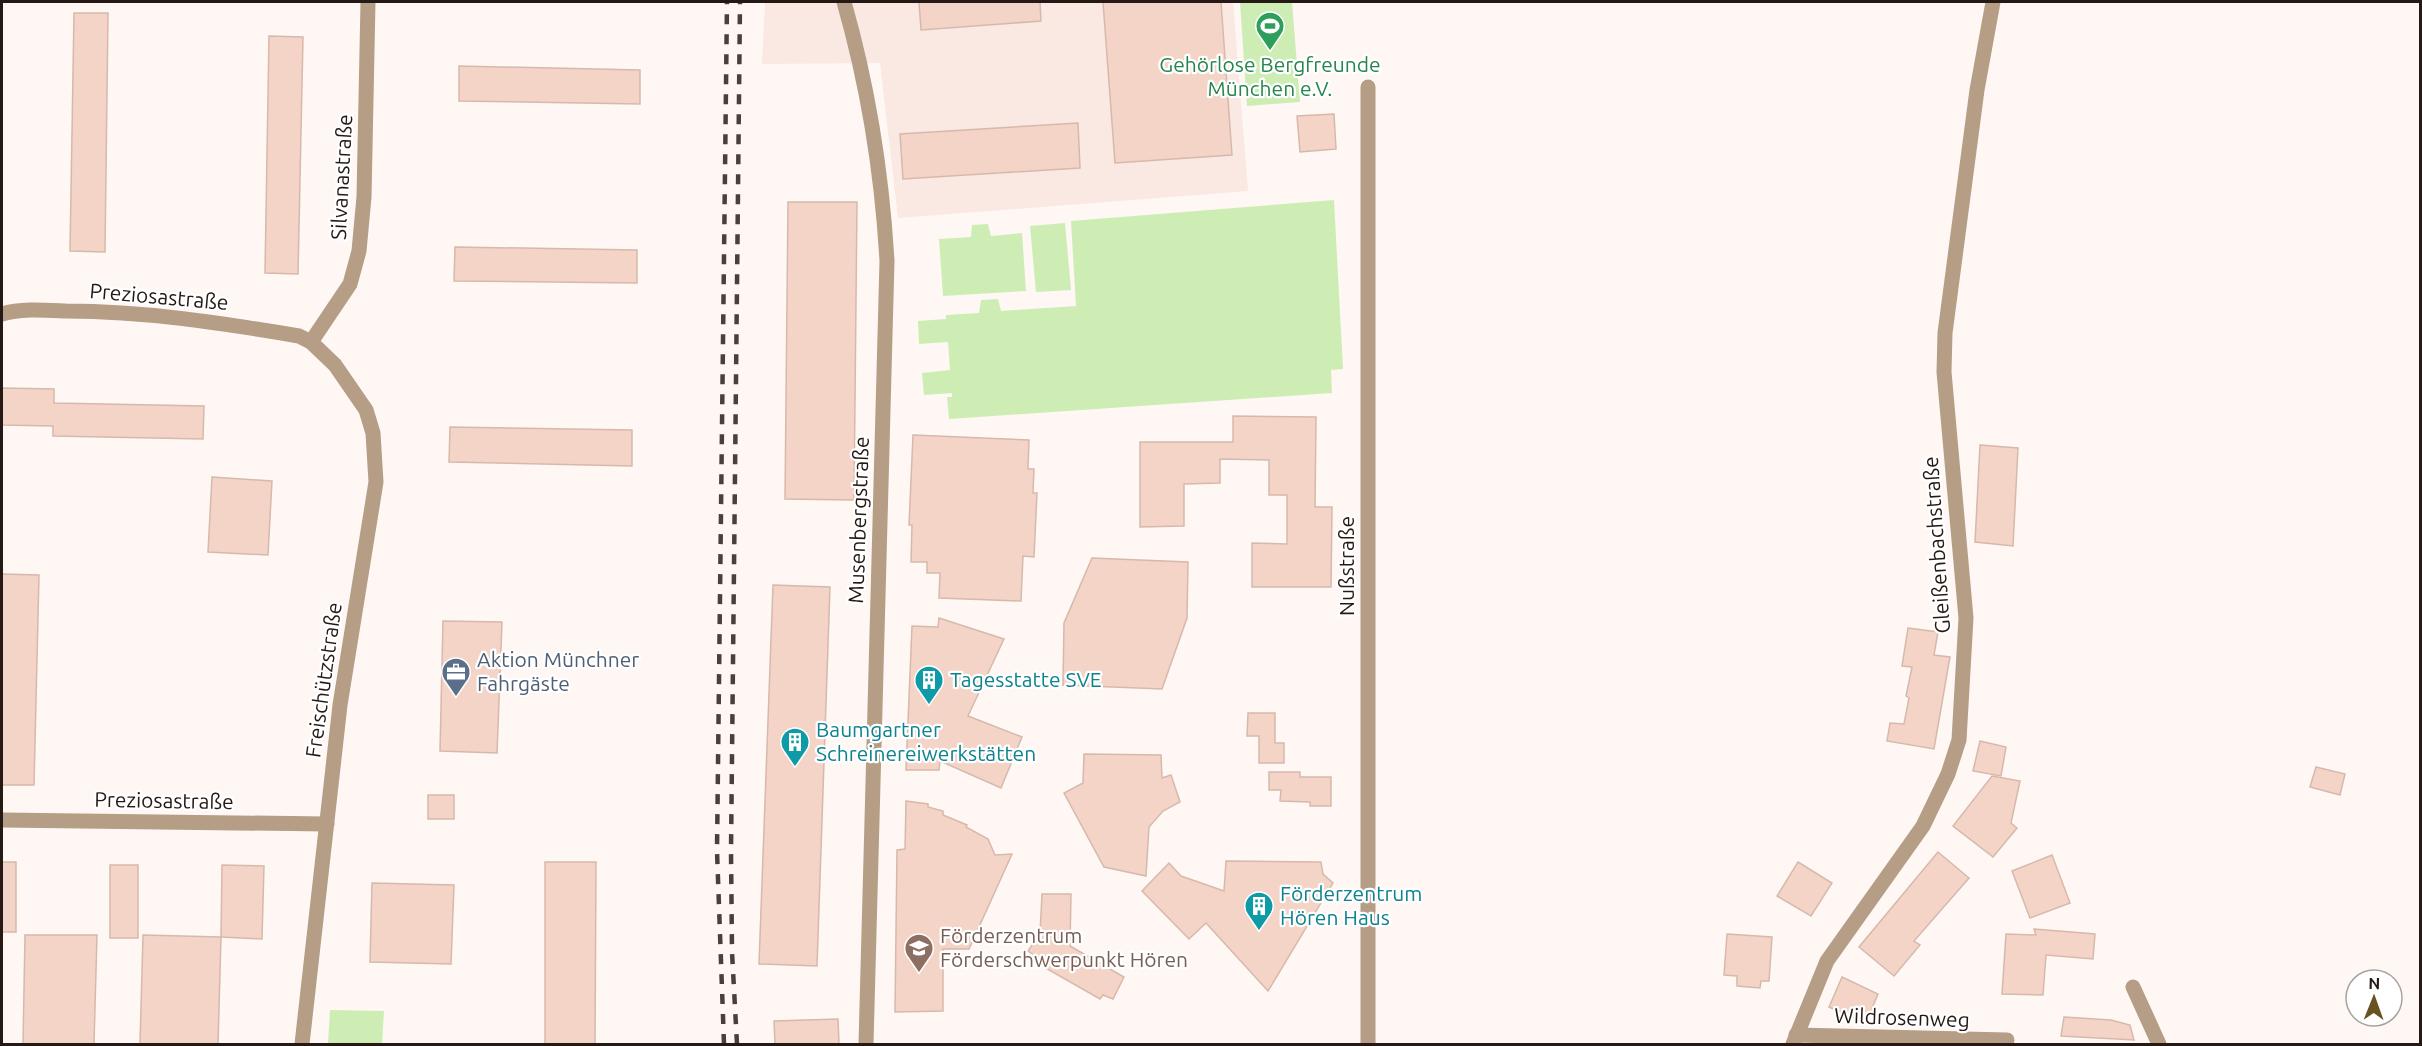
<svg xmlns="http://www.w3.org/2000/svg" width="2422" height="1046" viewBox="0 0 2422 1046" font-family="Ubuntu,sans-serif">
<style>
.built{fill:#f9e9e2}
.green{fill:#ceedb5}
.building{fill:#f3d4c6;stroke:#d7b9ab;stroke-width:1.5}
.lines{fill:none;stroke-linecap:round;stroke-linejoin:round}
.minor{stroke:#b69d85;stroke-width:15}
.rail{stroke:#4a403b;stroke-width:4.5;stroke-dasharray:10 10;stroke-linecap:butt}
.labels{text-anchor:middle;stroke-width:4.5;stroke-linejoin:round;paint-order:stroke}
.leisure-label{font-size:21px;fill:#27864d;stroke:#fff}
.street-label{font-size:21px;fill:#241914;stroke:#fff}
.service-label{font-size:21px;fill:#4e5e75;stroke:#fff;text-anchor:start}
.culture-label{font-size:21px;fill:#0d838f;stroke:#fff;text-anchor:start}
.education-label{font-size:21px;fill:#785e54;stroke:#fff;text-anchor:start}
</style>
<rect width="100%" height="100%" fill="#fef7f4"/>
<polygon class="built" points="765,2 1233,2 1248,191 898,218 880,63 762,64"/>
<g class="green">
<polygon points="1240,2 1292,2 1300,102 1247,106"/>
<polygon points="1334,200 1343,369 1331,370 1332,393 949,419 947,397 952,397 952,393 924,395 922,373 950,370 948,342 919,344 918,321 946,319 946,315 979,313 981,300 998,299 1001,311 1076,306 1071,221"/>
<polygon points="1065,223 1071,290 1036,292 1030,226"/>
<polygon points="988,224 991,236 1022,233 1026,291 943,296 939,239 971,237 972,225"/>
<polygon points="330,1010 384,1011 382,1044 328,1044"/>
</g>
<g class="building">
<polygon points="919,2 1040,2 1041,21 921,30"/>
<polygon points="1103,2 1221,2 1232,155 1115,163"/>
<polygon points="74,13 108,13 105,252 70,251"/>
<polygon points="269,36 303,37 298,274 265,273"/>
<polygon points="459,66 640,70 640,104 459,101"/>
<polygon points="1334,114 1336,149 1300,152 1297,116"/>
<polygon points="1078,123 1080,168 903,179 900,134"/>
<polygon points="788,202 857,202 854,500 785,499"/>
<polygon points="455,247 637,250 637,283 454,281"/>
<polygon points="2,388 54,389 54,403 204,406 203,439 53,436 53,426 2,425"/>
<polygon points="1233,416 1316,417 1315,507 1332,507 1331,587 1252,587 1252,543 1287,544 1287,495 1269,495 1269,460 1220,459 1220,483 1184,484 1184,526 1140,527 1140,442 1233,442"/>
<polygon points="450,427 632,430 632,466 449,462"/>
<polygon points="913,435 1029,440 1028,469 1034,469 1033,493 1037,493 1034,557 1023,556 1021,601 939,598 940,573 927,573 927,562 911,562 912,525 909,525"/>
<polygon points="1980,445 2018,448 2013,546 1975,542"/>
<polygon points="212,477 272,481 268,555 208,552"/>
<polygon points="1092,558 1188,562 1187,618 1162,689 1063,685 1064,623"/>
<polygon points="2,574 39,575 34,785 2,785"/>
<polygon points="773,585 830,587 817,966 759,964"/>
<polygon points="939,618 1004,639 968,716 1022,737 1001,788 940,761 939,770 906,770 912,626 938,627"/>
<polygon points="443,621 502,622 497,753 440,751"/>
<polygon points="1908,628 1938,632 1934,655 1950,657 1934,749 1887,741 1890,723 1904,724 1909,698 1906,696 1912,667 1902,666"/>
<polygon points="1248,713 1275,713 1275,743 1284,743 1284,763 1259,763 1259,736 1247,736"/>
<polygon points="1980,741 2006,747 2001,776 1973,771"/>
<polygon points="1084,754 1161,755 1162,778 1171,775 1180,802 1163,811 1149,827 1146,876 1104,867 1064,793 1083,783"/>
<polygon points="2316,767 2345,774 2340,795 2310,787"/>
<polygon points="1269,772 1300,772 1300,777 1331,777 1331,806 1310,806 1310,802 1280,801 1281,790 1269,790"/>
<polygon points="1992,776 2020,781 2011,823 2017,828 1993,857 1953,826"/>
<rect x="428" y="795" width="26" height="24"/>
<polygon points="906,801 928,804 928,807 943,811 943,815 967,825 966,827 988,839 995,855 1012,854 969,949 943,949 943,1011 895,1012 897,850 905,849"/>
<polygon points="1938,852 1969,878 1914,941 1920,945 1894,976 1859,947"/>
<polygon points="2052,855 2070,903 2030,918 2012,871"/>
<polygon points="1226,861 1321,862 1323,874 1333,883 1268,991 1206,923 1189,939 1142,891 1169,863 1181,876 1224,891"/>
<rect x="2" y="862" width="14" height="70"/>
<polygon points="545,862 596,862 595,1044 545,1044"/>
<polygon points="1798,862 1832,883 1811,916 1777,896"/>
<rect x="110" y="865" width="28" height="73"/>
<polygon points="222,865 264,866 262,939 221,937"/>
<polygon points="372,883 454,885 451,964 370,962"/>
<polygon points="1042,894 1071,894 1070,946 1124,977 1113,999 1103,995 1100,999 1042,966 1044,962 1028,951 1040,933"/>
<polygon points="2034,929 2095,934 2093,959 2046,955 2043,995 2002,994 2006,934 2036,935"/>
<polygon points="1727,934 1772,937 1769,981 1761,981 1760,988 1737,986 1737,976 1724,975"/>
<polygon points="25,935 97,935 94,1044 23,1044"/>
<polygon points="143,935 221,937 218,1044 140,1044"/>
<polygon points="1842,977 1878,994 1866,1023 1829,1007"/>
<polygon points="2064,1017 2111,1020 2130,1025 2134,1040 2061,1036"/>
<polygon points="838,1019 839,1044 775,1044 774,1021"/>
</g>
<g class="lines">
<g class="minor">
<path d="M844,2c24,84 38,172 43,259l-21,783"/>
<polyline points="1368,87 1368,1044"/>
<path d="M2,314c19,-6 43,-4 64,-3 79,0 155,12 233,25l12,6 24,23 31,45 7,23 3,49 -36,223 -38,339"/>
<polyline points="311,342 350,284 359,251 364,197 368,2"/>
<polyline points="2,820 327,824"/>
<polyline points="2133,987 2159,1044"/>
<polyline points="1796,1035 2007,1040"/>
<polyline points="1793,1044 1827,961 1923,826 1948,774 1959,740 1966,618 1944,372 1945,333 1977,90 1993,2"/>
</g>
<g class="rail">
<polyline points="724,1044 717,851 727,2"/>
<polyline points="737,1044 732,952 731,851 740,2"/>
</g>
</g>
<defs>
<g id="stadium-pin" transform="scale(1.5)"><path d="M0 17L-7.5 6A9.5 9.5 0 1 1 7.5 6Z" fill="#2e9e5b" stroke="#fff"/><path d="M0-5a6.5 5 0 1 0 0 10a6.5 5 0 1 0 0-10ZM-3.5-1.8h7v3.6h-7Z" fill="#fff"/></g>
<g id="office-pin" transform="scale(1.5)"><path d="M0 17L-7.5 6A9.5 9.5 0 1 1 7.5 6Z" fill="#5c6f8a" stroke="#fff"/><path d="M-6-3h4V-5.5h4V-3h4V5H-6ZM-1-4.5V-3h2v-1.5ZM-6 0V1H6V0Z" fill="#fff"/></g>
<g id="building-pin" transform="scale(1.5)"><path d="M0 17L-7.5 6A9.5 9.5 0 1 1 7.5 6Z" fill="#0f9aa8" stroke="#fff"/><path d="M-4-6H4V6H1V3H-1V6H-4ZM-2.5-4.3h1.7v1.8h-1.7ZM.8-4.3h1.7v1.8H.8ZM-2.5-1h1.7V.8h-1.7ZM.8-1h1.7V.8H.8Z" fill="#fff"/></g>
<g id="school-pin" transform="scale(1.5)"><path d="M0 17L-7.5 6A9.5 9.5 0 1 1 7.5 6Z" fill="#8d6e63" stroke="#fff"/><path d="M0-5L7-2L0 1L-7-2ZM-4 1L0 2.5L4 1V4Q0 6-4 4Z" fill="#fff"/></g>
</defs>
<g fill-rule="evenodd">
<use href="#stadium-pin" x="1270" y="26"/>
<use href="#office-pin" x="456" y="672"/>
<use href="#building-pin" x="929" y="680"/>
<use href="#building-pin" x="795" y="742"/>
<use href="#building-pin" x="1259" y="906"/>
<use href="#school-pin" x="919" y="948"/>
</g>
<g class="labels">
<g class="leisure-label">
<text x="1270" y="72">Gehörlose Bergfreunde<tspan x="1270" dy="24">München e.V.</tspan></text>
</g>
<g class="street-label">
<text transform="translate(342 177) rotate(-87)" y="7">Silvanastraße</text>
<text transform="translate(159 297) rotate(5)" y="7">Preziosastraße</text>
<text transform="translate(859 520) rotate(-88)" y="7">Musenbergstraße</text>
<text transform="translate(1937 545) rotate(-94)" y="7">Gleißenbachstraße</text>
<text transform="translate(1347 566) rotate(-90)" y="7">Nußstraße</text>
<text transform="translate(324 680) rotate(-82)" y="7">Freischützstraße</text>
<text transform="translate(164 801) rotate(1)" y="7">Preziosastraße</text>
<text transform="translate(1902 1018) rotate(2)" y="7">Wildrosenweg</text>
</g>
<g class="service-label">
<text x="477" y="667">Aktion Münchner<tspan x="477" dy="24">Fahrgäste</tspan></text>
</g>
<g class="culture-label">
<text x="950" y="687">Tagesstatte SVE</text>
<text x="816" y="737">Baumgartner<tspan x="816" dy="24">Schreinereiwerkstätten</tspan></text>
<text x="1280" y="901">Förderzentrum<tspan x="1280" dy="24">Hören Haus</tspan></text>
</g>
<g class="education-label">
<text x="940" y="943">Förderzentrum<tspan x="940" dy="24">Förderschwerpunkt Hören</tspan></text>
</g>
</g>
<rect width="2422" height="1046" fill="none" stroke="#241914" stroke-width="6"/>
<g transform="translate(2374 998) rotate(1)"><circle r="28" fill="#ffffff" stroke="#a7a3a1" stroke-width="1.5"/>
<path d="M0-4.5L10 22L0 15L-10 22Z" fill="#685322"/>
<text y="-9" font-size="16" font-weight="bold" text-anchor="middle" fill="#241914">N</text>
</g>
</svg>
